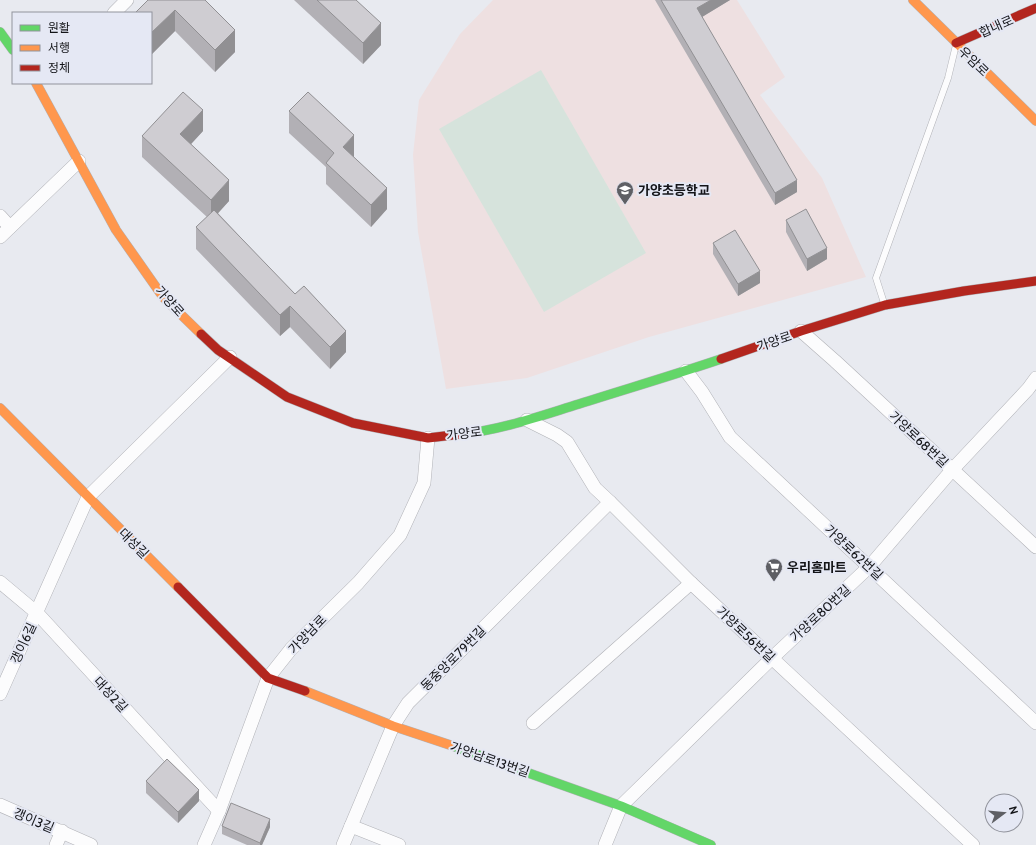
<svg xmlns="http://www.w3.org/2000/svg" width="1036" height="845" viewBox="0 0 1036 845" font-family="Cabin,'Noto Sans KR',sans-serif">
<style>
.education{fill:#eee0e1}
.green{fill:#d6e3dc}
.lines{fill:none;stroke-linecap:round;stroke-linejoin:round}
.lane-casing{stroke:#b1b2b7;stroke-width:7}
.street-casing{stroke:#b1b2b7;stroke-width:14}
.fast-casing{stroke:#b1b2b7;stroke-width:10}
.slow-casing{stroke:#b1b2b7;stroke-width:10}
.jam-casing{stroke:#b1b2b7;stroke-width:10}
.lane{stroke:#fcfcfd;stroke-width:6}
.street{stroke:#fcfcfd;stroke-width:13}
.fast{stroke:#63d668;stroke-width:9}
.slow{stroke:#ff974d;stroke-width:9}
.jam{stroke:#b3261e;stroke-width:9}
.wall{fill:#b2b0b5}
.shaded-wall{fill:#919093}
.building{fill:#cfcdd2;stroke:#919093}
.labels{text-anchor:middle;stroke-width:4;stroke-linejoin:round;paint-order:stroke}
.street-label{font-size:13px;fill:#131418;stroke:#e5e8f4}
.poi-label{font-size:13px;font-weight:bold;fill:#131418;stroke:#e5e8f4;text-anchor:start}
</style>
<rect width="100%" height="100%" fill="#e8eaf0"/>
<polygon class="education" points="493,0 737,0 785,77 760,95 822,178 866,277 649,337 527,378 446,389 418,232 413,155 419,100 460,34"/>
<polygon class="green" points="541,70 646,253 544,312 439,129"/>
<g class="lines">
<g class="lane-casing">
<polyline id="lane" points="884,303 876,278 948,78 956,45"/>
</g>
<g class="street-casing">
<g id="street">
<polyline points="114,13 127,0"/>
<polyline points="0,216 10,227"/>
<polyline points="0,237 79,161"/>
<polyline points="801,331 835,361 1036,547"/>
<polyline points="686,371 702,392 730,437 1036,723"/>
<polyline points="527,420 557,435 567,442 595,488 610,502 691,583 973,845"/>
<polyline points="0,582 37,613 219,811"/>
<polyline points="0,694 88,497 230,357"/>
<polyline points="533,723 691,583"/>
<polyline points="0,805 91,845"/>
<polyline points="351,826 399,845"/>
<polyline points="56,845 62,831"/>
<polyline points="204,845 219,811 268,678 291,649 358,583 400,535 424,483 428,438"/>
<polyline points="343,845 393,726 408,703 610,502"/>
<polyline points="605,845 621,806 772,658 870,566 952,470 1028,389 1036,378"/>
</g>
</g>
<g class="fast-casing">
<g id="fast">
<polyline points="0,32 13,50"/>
<path d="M461,434c40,-4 79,-18 118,-30 47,-15 95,-29 142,-45"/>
<polyline points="453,746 621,806 711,845"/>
</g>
</g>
<g class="slow-casing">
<g id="slow">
<polyline points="913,0 1036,121"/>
<polyline points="36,83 116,230 163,297 201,334"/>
<polyline points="0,408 178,587"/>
<polyline points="305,691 393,726 453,746"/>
</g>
</g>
<g class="jam-casing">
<g id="jam">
<polyline points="956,43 1036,8"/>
<polyline points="201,334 218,350 287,397 353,423 428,438 461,434"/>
<polyline points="721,359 801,331 885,305 964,291 1036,281"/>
<polyline points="178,587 268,678 305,691"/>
</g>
</g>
<use href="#lane" class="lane"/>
<use href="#street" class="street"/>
<use href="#fast" class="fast"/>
<use href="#slow" class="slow"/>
<use href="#jam" class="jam"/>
</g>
<g class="wall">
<polygon points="294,0 356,0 381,45 363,64"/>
<polygon points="655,0 730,0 702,17 797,192 775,205"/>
<polygon points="207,2 235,52 215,72 175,31 151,55 151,13"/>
<polygon points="289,111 354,157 387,209 371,227 326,184 326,167 289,133"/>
<polygon points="203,131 191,144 229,201 218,213 346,352 330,369 290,327 280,336 196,249 196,227 207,217 142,157 142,136"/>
<polygon points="786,220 827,259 807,271 786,232"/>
<polygon points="713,243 760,283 738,296 713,254"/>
<polygon points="146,781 199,801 178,823 146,793"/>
<polygon points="222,826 270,827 262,845 247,845 222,834"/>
</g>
<g class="shaded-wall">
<polygon points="711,0 730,0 697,20 697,8"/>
<polygon points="175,10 175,31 151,55 151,33"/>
<polygon points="381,23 381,45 363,64 363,43"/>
<polygon points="235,30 235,52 215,72 215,50"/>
<polygon points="203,110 203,131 180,156 180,134"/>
<polygon points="354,135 354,157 343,168 343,147"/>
<polygon points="229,180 229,201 211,221 211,200"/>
<polygon points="797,180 797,192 775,205 775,193"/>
<polygon points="387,188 387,209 371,227 371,205"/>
<polygon points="827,248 827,259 807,271 807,259"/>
<polygon points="760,271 760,283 738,296 738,284"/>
<polygon points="290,306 290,327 280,336 280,315"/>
<polygon points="346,331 346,352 330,369 330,347"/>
<polygon points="199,790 199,801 178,823 178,812"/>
<polygon points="270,819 270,827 262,845 260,845 260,843"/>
</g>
<g class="building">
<polygon points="148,0 205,0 235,30 215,50 175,10 151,33 151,13 135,13"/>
<polygon points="317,0 356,0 381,23 363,43"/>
<polygon points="661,0 711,0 697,8 797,180 775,193"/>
<polygon points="183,92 203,110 180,134 229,180 211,200 142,136"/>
<polygon points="308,92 354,135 343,147 387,188 371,205 326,163 334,153 289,111"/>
<polygon points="806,209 827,248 807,259 786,220"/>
<polygon points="214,210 295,294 304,286 346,331 330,347 290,306 280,315 196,227"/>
<polygon points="735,230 760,271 738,284 713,243"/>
<polygon points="167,759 199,790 178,812 146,781"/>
<polygon points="231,803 270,819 260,843 222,826"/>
</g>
<defs>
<g id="school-pin" transform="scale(0.9)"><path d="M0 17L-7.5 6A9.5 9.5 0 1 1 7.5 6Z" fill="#5e5f64" stroke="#e5e8f4"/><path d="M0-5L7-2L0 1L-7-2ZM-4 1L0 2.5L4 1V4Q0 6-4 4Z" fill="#fff"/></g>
<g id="supermarket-pin" transform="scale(0.9)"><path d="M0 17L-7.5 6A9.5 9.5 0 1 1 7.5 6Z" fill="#5e5f64" stroke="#e5e8f4"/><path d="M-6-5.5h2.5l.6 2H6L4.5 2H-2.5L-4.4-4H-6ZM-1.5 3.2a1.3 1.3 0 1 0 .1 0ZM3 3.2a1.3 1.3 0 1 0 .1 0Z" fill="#fff"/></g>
</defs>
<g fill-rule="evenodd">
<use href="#school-pin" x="625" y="190"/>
<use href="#supermarket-pin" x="774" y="567"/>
</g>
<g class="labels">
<g class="street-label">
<text transform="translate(996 26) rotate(-24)" y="5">합내로</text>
<text transform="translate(974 61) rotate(44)" y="5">우암로</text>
<text transform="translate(170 301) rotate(48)" y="5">가양로</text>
<text transform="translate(774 341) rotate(-19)" y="5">가양로</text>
<text transform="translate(464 433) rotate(-7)" y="5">가양로</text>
<text transform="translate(919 439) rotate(43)" y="5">가양로68번길</text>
<text transform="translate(134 543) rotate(45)" y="5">대성길</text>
<text transform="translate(854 552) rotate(43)" y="5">가양로62번길</text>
<text transform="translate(820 613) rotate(-43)" y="5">가양로80번길</text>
<text transform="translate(307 634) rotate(-46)" y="5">가양남로</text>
<text transform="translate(746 634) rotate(43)" y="5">가양로56번길</text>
<text transform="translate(23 643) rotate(-65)" y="5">갱이6길</text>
<text transform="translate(453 658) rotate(-45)" y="5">동중앙로79번길</text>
<text transform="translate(111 694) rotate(47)" y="5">대성2길</text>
<text transform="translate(490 759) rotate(19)" y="5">가양남로13번길</text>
<text transform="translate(34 820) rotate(23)" y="5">갱이3길</text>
</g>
<g class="poi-label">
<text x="638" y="195">가양초등학교</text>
<text x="787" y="572">우리홈마트</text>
</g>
</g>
<rect x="12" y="12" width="140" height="72" fill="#e5e8f4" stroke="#91939c"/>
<rect x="20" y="25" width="20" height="6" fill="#63d668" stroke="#91939c"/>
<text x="48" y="32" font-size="12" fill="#131418">원활</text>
<rect x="20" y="45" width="20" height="6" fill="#ff974d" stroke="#91939c"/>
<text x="48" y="52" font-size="12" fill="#131418">서행</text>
<rect x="20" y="65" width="20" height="6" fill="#b3261e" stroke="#91939c"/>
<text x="48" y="72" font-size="12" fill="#131418">정체</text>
<g transform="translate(1004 813) rotate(74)"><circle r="19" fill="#e5e8f4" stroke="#91939c"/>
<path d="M0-3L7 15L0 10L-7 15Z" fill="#5e5f64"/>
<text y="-6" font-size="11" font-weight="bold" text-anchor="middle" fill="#131418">N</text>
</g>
</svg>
